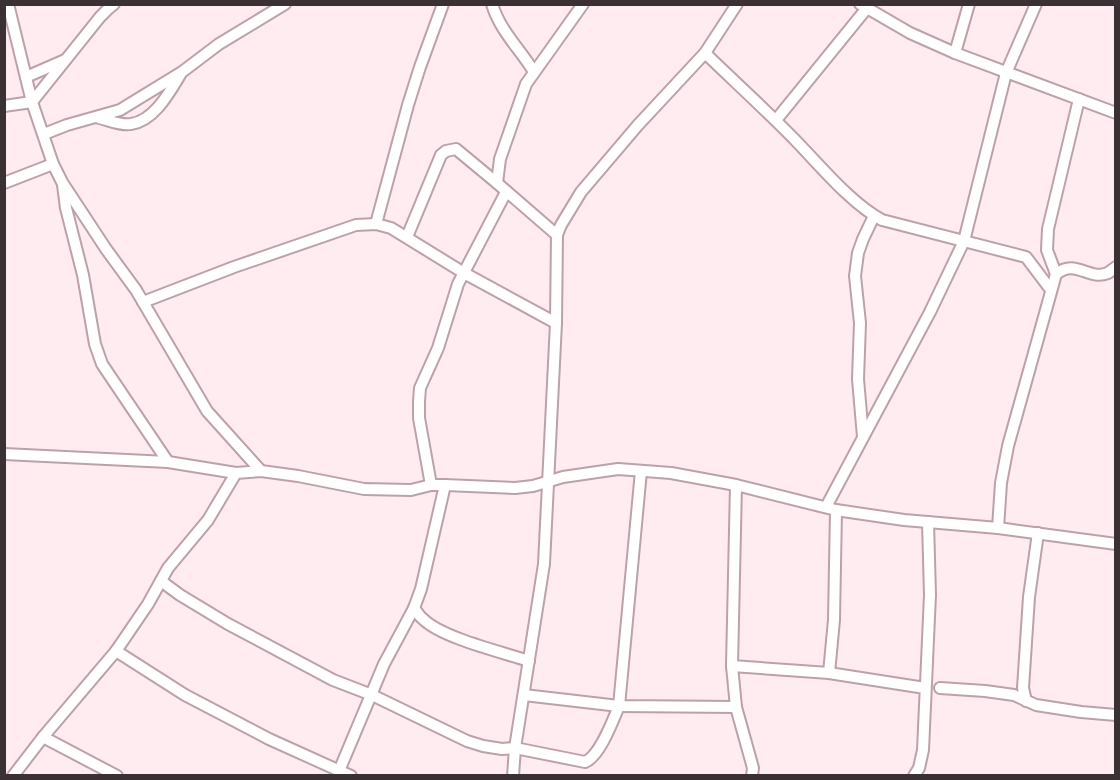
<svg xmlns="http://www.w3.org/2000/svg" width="1120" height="780" viewBox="0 0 1120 780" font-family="Georgia,serif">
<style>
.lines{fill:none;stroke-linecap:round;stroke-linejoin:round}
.minor-casing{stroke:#bda1a8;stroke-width:14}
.minor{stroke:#fff;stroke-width:10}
</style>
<rect width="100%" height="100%" fill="#ffecf1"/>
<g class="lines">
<g class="minor-casing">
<g id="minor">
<polyline points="8,4 32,102 53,164 62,182 106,249 136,290 207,411 261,471"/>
<path d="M492,4c8,27 28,45 42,68"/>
<polyline points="860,4 910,33 955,53 1116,113"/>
<path d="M705,53c31,30 63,59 93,90 23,24 55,62 84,77l144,37 25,33"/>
<polyline points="955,53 969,4"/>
<polyline points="26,77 65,60"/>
<polyline points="4,106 32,102 100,17 109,8 114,4"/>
<path d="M99,118c10,2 22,8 32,6 23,-3 38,-31 49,-49"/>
<polyline points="776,120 867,8"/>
<polyline points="44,134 67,125 120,110 182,72 219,44 285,4"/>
<polyline points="4,183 53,164"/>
<polyline points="497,183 500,159 526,84 583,4"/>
<polyline points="63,185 66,208 83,275 95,344 102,364 168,462"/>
<polyline points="376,224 408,105 420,67 443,4"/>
<polyline points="407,237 441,155 446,151 456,149 497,183 557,235"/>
<polyline points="1056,274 1047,250 1048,229 1079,99"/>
<polyline points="143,302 234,267 356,225 376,224 391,228 464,273 556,323"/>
<polyline points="863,437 858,379 860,323 855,276 858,253 863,239 874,216"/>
<polyline points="4,454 168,462 236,473 261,471 298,476 364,489 411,490 431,485 445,485 515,488 533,486 563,477 618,469 671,473 736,485 836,510 904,520 998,528 1116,544"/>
<polyline points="431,485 419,418 419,401 420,388 438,348 458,284 506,192"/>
<polyline points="736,485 732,666 736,707 753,768 752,776"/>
<polyline points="826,507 930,312 964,241 1006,73 1036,4"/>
<path d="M998,528l3,-45 7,-37 48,-172c20,-16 32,7 52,-1 3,-2 5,-4 8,-6"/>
<path d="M161,581l19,14 48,29 105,56 39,15 95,46 16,5 19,3 13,-1 70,14c15,-6 28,-42 34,-56l22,-235"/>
<path d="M414,608c3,4 5,8 9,11 19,19 79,33 106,42"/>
<polyline points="116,651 185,695 269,739 351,776"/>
<polyline points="732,666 829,673 925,688"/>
<polyline points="829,673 834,620 836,510"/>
<polyline points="940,688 985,691 1014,695 1036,705 1081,712 1116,715"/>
<polyline points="524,695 619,706 736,707"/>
<polyline points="1026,701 1023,688 1029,597 1038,533"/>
<polyline points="43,737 117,776"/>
<polyline points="339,771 384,664 414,608 421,589 445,485"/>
<polyline points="13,776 43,737 116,651 148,604 168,568 208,520 236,473"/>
<polyline points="513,776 515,748 544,564 556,323 557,235 561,225 581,192 638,125 705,53 737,4"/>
<polyline points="914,776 919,768 923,750 930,595 928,522"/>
</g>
</g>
<use href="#minor" class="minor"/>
</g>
<rect width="1120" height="780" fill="none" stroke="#3b3033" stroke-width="12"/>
</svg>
